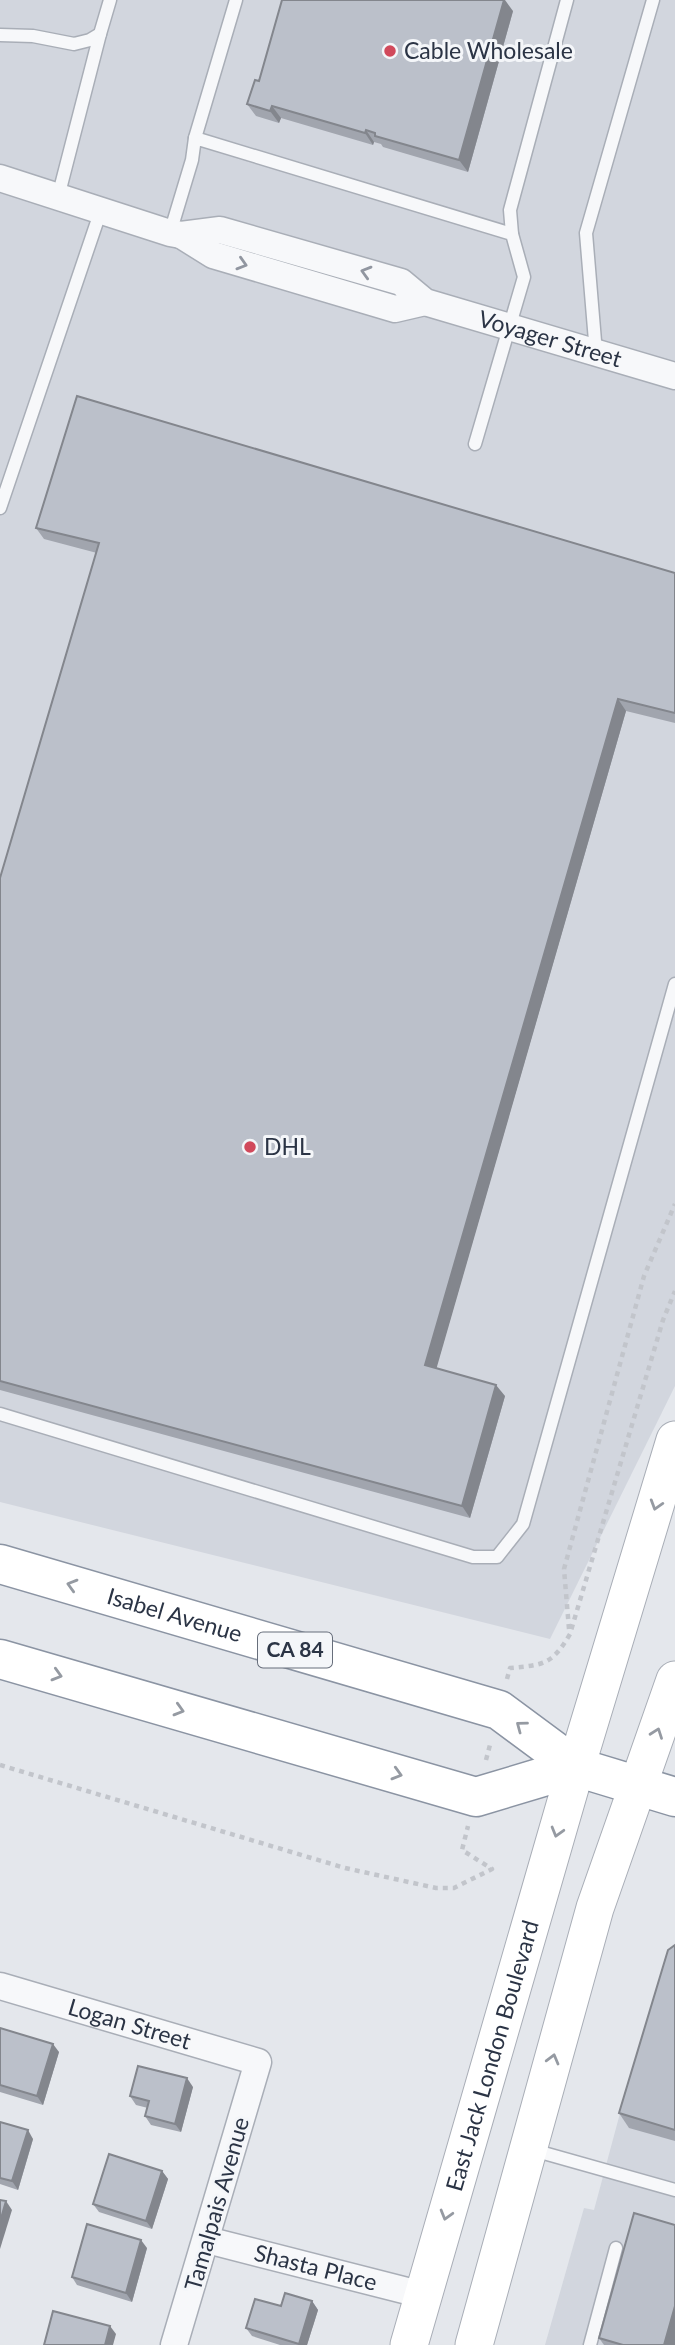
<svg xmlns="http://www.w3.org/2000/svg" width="675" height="2345" viewBox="0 0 675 2345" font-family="Lato,sans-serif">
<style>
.built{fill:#d2d6de}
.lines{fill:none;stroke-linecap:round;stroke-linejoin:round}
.service-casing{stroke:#a9aeb7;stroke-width:15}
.minor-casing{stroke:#a9aeb7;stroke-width:29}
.secondary-casing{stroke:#a9aeb7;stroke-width:39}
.trunk-casing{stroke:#8b94a3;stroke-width:41}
.path{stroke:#c2c5cb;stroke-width:4.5;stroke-dasharray:5 5;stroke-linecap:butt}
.service{stroke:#f7f8fa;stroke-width:12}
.minor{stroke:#f7f8fa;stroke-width:26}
.secondary{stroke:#fff;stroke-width:37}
.trunk{stroke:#fff;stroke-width:38}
.wall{fill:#a1a5ae}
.shaded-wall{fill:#83868d}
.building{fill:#bbc0ca;stroke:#83868d;stroke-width:2}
.oneway{stroke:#9196a0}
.oneway2{stroke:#959aa2}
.poi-dot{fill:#d1495b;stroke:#f4f6f9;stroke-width:2.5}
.labels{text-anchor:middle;stroke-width:6;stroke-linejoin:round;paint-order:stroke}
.shield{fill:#f4f6f9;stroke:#676e7b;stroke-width:2}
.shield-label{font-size:21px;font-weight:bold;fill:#2b3445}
.poi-label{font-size:23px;fill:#2b3445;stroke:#f4f6f9;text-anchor:start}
.street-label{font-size:23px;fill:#2b3445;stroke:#f4f6f9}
</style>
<rect width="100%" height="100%" fill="#e4e7ec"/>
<g class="built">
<polygon points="0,0 675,0 675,1386 550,1639 0,1502"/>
<polygon points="675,1949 675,2345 545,2345 584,2208 594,2210 630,2076 664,1962"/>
</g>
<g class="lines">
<g class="service-casing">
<g id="service">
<polyline points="0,35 33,36 74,44 90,40 100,34 110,0"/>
<polyline points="195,138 236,0"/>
<polyline points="58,197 100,34"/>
<polyline points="170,233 192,160 195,138 512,234 524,277 475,444"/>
<polyline points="512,234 510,210 567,0"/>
<polyline points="596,353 586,233 653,0"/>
<polyline points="0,508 101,210"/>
<polyline points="0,1414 473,1557 497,1557 523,1524 675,984"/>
<polyline points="533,2150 675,2190"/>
<polyline points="590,2345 616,2248"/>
</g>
</g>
<g class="minor-casing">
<g id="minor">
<path id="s1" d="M0,178l170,55 11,2 39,-5 181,52 24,20 250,74"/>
<polyline points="181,235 213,255 395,309 425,302"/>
<path id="s2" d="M0,1986l258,76 -84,283"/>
<path id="s3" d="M207,2240l216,55"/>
</g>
</g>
<g class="secondary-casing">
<g id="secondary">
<path id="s4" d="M409,2345l167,-578 99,-327"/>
<polyline points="474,2345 595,1908 675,1680"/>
</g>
</g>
<g class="trunk-casing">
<g id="trunk">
<path id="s5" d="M0,1564l499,146 77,57 99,30"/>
<polyline points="0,1659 476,1797 576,1767"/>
</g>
</g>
<g class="path">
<polyline points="569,1629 564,1569 644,1276 675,1204"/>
<path d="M507,1679l3,-11c33,-3 42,-3 60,-34l93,-314 12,-29"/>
<polyline points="486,1760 491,1741"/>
<polyline points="0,1765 345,1868 436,1888 454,1888 492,1869 462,1850 468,1826"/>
</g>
<use href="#service" class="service"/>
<use href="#minor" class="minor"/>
<use href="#secondary" class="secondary"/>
<use href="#trunk" class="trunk"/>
</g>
<g class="wall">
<polygon points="513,11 468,172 383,147 381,144 374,142 373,145 281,118 279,123 256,116 247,104 259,81"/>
<polygon points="36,528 675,573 675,723 626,711 436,1368 505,1396 470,1518 0,1390 0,878 97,553 44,539"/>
<polygon points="675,1945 675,2141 629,2128 619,2113"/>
<polygon points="0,2029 59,2052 43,2105 0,2092"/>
<polygon points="193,2087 181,2132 151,2125 145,2116 148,2108 136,2105 130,2096"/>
<polygon points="0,2122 33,2139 18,2190 0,2184"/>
<polygon points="162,2171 168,2179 152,2229 99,2212 93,2204"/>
<polygon points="147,2248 132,2302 77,2285 72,2277"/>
<polygon points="312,2301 318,2310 307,2345 280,2345 252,2336 246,2328 281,2306"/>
<polygon points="599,2338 675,2345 604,2345"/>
</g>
<g class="shaded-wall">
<polygon points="504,0 505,0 513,11 468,172 459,160"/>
<polygon points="272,106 281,118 279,123 270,111"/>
<polygon points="366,130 374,142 373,145 365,133"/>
<polygon points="618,699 626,711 434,1377 425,1365"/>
<polygon points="496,1385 505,1396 470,1518 462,1506"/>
<polygon points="53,2044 59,2052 43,2105 37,2096"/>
<polygon points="187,2078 193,2087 181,2132 175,2124"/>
<polygon points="28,2130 33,2139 18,2190 12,2181"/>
<polygon points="162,2171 168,2179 152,2229 146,2221"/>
<polygon points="6,2201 12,2210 0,2249 0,2222"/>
<polygon points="141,2240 147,2248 132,2302 126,2293"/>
<polygon points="312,2301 318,2310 307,2345 299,2345"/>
<polygon points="675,2306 675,2345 664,2345"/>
<polygon points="110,2326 116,2334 113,2345 105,2345"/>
</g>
<g class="building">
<polygon points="282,0 504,0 459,160 375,136 375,133 366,130 365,133 272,106 270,111 247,104 255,80 259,81"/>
<polygon points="77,396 675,573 675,713 618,699 425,1365 496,1385 462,1506 0,1381 0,878 99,543 36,528"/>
<polygon points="675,1945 675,2130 619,2113 668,1950"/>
<polygon points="0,2028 53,2044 37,2096 0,2085"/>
<polygon points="138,2066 187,2078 175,2124 145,2116 149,2101 130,2096"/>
<polygon points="0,2122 28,2130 12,2181 0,2178"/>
<polygon points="109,2154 162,2171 146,2221 93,2204"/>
<polygon points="0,2200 6,2201 0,2222"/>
<polygon points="634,2213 675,2225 675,2306 664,2345 623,2345 599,2338"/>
<polygon points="87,2224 141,2240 126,2293 72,2277"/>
<polygon points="285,2293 312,2301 299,2344 246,2328 255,2299 281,2306"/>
<polygon points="53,2311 110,2326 105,2345 44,2345"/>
</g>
<defs><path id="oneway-chevron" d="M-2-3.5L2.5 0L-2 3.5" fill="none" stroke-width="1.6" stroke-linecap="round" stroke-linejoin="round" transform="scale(1.75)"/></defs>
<g class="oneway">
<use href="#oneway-chevron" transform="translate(242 264) rotate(17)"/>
<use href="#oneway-chevron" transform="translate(366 272) rotate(-164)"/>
</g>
<g class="oneway2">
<use href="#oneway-chevron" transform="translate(656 1505) rotate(107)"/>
<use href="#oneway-chevron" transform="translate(72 1585) rotate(-164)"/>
<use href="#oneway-chevron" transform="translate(57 1675) rotate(16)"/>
<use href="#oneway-chevron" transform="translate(179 1710) rotate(16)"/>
<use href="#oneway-chevron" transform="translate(521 1726) rotate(-143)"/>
<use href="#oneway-chevron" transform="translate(657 1733) rotate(-70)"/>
<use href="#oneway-chevron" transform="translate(397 1774) rotate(16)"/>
<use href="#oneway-chevron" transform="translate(557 1832) rotate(106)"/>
<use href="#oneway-chevron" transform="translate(553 2059) rotate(-75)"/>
<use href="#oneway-chevron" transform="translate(446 2215) rotate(106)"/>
</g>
<g class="poi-dot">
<circle cx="390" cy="51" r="7"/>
<circle cx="250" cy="1147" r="7"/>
</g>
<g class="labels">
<rect class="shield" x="258" y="1632.5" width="74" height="35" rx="5"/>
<g class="shield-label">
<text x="295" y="1657">CA 84</text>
</g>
<g class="poi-label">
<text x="404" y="59">Cable Wholesale</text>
<text x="264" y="1155">DHL</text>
</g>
<g class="street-label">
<text dy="8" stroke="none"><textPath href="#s1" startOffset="579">Voyager Street</textPath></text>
<text dy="8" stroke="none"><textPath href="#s5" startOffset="182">Isabel Avenue</textPath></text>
<text dy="8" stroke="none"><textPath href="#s2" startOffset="135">Logan Street</textPath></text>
<text dy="8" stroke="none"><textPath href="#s4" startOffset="301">East Jack London Boulevard</textPath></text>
<text transform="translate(217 2204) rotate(-74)" y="8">Tamalpais Avenue</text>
<text dy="8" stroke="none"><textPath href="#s3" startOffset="112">Shasta Place</textPath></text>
</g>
</g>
</svg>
